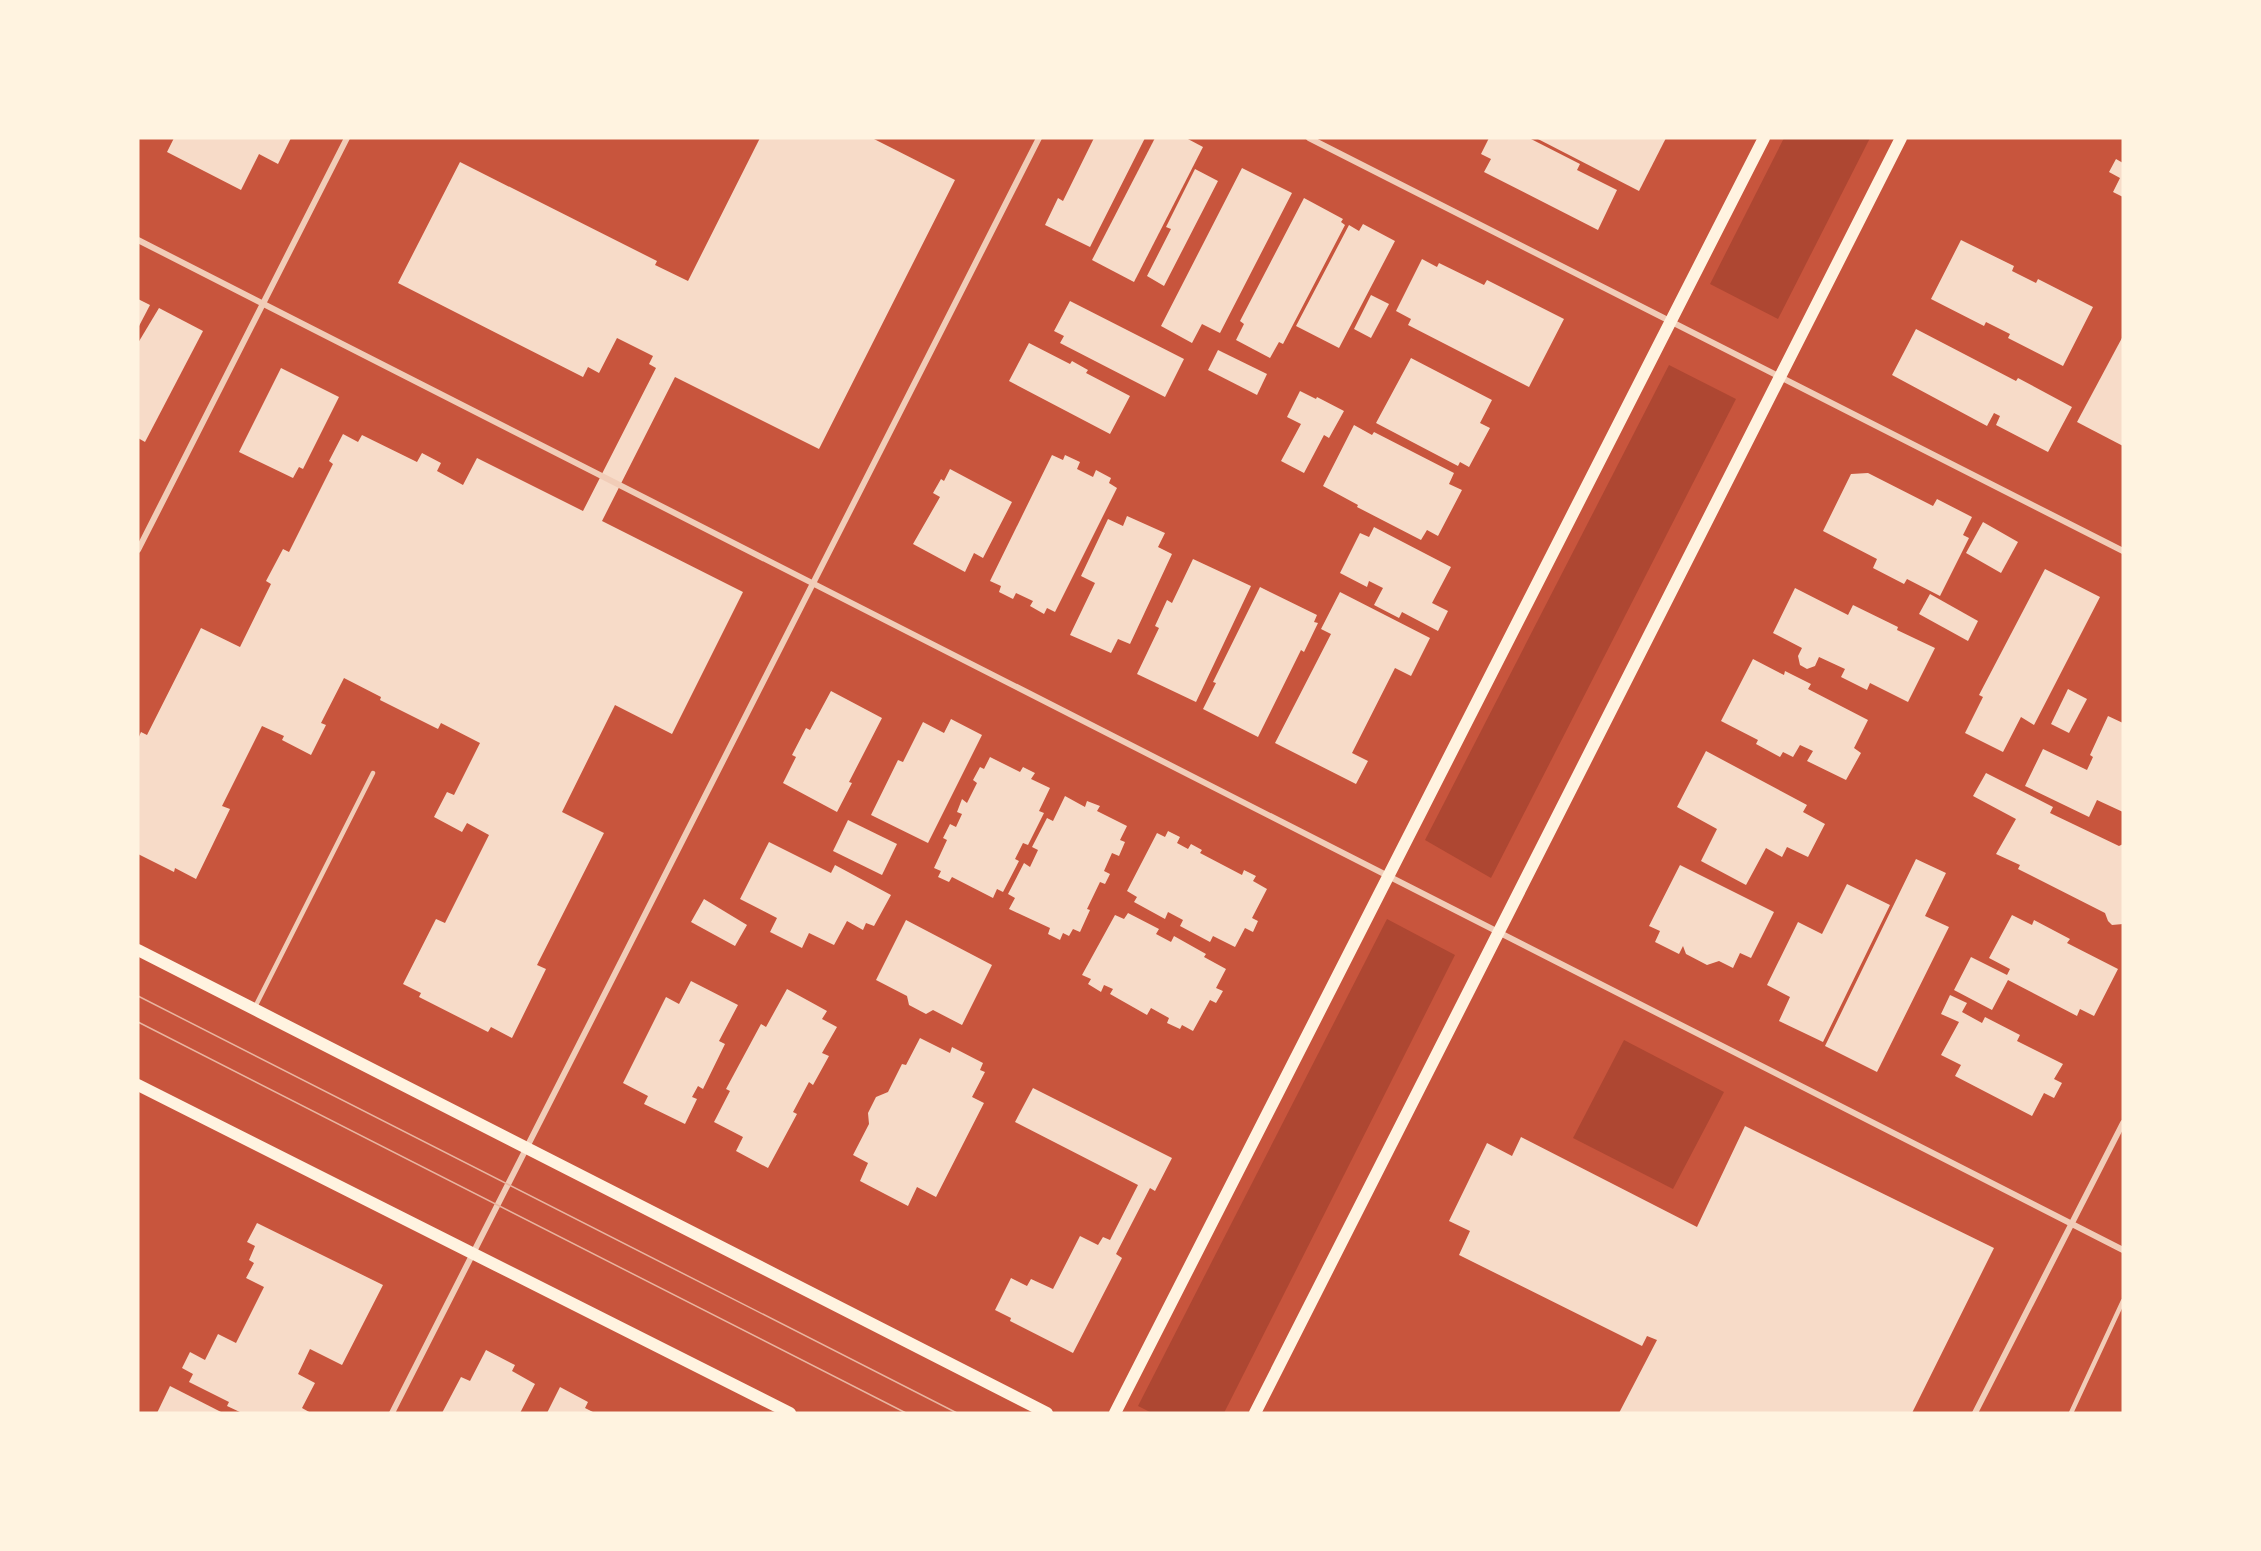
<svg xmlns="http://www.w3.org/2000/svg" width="2261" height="1551" viewBox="0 0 2261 1551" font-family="'Sofia Sans Condensed',sans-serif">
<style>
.green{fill:#ae4732}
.building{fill:#f7dbc8}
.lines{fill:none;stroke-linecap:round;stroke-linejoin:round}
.service{stroke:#f1ccb7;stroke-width:4.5}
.minor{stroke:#f1ccb7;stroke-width:6}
.secondary{stroke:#fff3e0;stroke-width:12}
.tram{stroke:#e9b49f;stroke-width:1.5}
</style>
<rect width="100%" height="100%" fill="#c8553d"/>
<g class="green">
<polygon points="1784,138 1870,138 1778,319 1710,284"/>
<polygon points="1669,365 1736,399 1491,878 1425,840"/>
<polygon points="1387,919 1455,955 1224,1413 1152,1413 1138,1406"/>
<polygon points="1624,1040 1724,1092 1673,1189 1573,1138"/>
</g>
<g class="building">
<polygon points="174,138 291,138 278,164 259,154 241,190 167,152"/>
<polygon points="760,138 872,138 955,180 819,449 675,377 602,521 743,592 672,734 615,705 562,812 604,833 537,965 546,969 512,1038 491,1027 488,1032 419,997 421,993 403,984 436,919 445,923 489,835 467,823 462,832 434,817 447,792 454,795 480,743 441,723 438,729 380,700 381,697 344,678 321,723 326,725 311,755 282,740 284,736 262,726 222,806 230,809 196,879 175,868 174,872 138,854 138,739 141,732 147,735 201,628 240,647 271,584 266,581 283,549 289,552 333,464 329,461 343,434 358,442 362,435 417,462 422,453 441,463 437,471 463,485 477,458 583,511 656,368 649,364 653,356 617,338 599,373 588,367 583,377 398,283 460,162 657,261 655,265 688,281"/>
<polygon points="1094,138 1145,138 1090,247 1045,225 1058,198 1063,201"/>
<polygon points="1155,138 1186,138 1203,147 1134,282 1092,260"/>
<polygon points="1489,138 1529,138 1580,164 1577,170 1617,190 1598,230 1484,172 1491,159 1481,154"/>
<polygon points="1536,138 1666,138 1639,191"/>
<polygon points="2116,159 2123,163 2123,197 2113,192 2120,178 2109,172"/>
<polygon points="1242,168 1292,193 1220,333 1202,324 1192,343 1161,326"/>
<polygon points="1195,169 1218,181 1164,286 1147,276 1171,229 1166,227"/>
<polygon points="1304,198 1343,219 1341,222 1345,225 1283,344 1279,342 1270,358 1236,340 1244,324 1240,321"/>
<polygon points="1363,224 1395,241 1339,348 1296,326 1349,225 1359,231"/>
<polygon points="1961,240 2014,266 2012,271 2036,283 2038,279 2093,307 2063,366 2008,338 2010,334 1986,322 1984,326 1931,299"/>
<polygon points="1422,259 1437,267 1439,263 1484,285 1487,280 1564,319 1529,387 1408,325 1411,319 1396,311"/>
<polygon points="1371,295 1389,304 1371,338 1354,329"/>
<polygon points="138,299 150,305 138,328"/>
<polygon points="1070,301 1184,359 1165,397 1060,343 1064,336 1054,331"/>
<polygon points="159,308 203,331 145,442 138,438 138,343"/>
<polygon points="1916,329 2016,381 2018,378 2072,407 2048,452 1996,425 2000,416 1994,413 1987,426 1892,375"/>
<polygon points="2123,336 2123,446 2077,422"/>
<polygon points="1029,343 1070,364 1072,361 1088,370 1086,373 1130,396 1110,434 1009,381"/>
<polygon points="1218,350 1267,374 1257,395 1208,370"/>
<polygon points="1411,358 1492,400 1480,423 1490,428 1469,467 1460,462 1458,466 1376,423"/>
<polygon points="281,368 339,397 303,469 299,467 293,478 239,452"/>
<polygon points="1300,391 1316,399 1317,397 1344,411 1329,438 1324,435 1304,473 1281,461 1301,424 1287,417"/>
<polygon points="1354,425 1372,435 1374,432 1454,473 1449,484 1462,490 1438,536 1427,530 1421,540 1357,507 1358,505 1323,486"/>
<polygon points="1052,455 1063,460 1065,455 1080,462 1077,469 1093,477 1096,470 1111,478 1109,483 1117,488 1055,612 1047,608 1044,614 1030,606 1033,601 1016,593 1013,599 999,592 1001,586 990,581"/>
<polygon points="950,469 1012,502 983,558 974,553 965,572 913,544 940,497 933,493 941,479 944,481"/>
<polygon points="1868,473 1933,506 1937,499 1972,517 1963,535 1969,538 1940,596 1907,579 1904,584 1873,568 1877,559 1823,531 1851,474"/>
<polygon points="1127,516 1165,533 1158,547 1172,554 1130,644 1118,639 1111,653 1070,635 1095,583 1081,576 1108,519 1123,526"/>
<polygon points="1983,522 2018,542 2001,573 1966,553"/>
<polygon points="1374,527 1451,567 1432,603 1448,611 1438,631 1402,612 1399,618 1374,605 1383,588 1369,581 1367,587 1340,573 1360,533 1369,537"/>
<polygon points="1193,559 1251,586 1196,702 1137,674 1159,628 1155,626 1167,600 1172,603"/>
<polygon points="2045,569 2100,597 2034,725 2021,717 2003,752 1965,733 1983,697 1979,695"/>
<polygon points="1260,587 1317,615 1314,622 1318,623 1304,652 1301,650 1258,737 1203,709 1216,683 1213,682"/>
<polygon points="1795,588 1848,615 1853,605 1898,627 1897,630 1935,648 1908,702 1870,683 1867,690 1841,677 1845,669 1819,657 1815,666 1807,669 1800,665 1798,656 1802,648 1773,633"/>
<polygon points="1340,592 1430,638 1411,676 1395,668 1352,753 1368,761 1356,784 1275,743 1331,634 1321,629"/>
<polygon points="1930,594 1978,621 1968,641 1919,614"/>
<polygon points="1753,659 1784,675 1785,671 1811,684 1808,689 1868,720 1854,748 1861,753 1846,780 1807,761 1813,751 1800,745 1793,757 1783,752 1780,757 1756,744 1758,740 1721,721"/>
<polygon points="2068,689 2087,699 2069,733 2051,724"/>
<polygon points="831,691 882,718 849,782 852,783 837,812 783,783 796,757 792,755 806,728 810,730"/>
<polygon points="2108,716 2123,723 2123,812 2097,800 2089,817 2025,786 2043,749 2087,770 2093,757 2090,755"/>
<polygon points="951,719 982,735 928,843 871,815 898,760 903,762 923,722 944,733"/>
<polygon points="1706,751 1807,805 1803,812 1825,824 1808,857 1787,847 1782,857 1766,848 1746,885 1701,861 1717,829 1677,807"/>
<polygon points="990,757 1020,772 1023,767 1035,773 1031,779 1050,788 1039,811 1044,813 1028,845 1023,843 1015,859 1019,861 1003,892 997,889 993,898 952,877 949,882 938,877 941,871 934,868 947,840 943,838 950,824 956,827 962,814 957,812 962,799 967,803 977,783 973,780 980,767 984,769"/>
<polygon points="1986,773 2053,807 2050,813 2119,846 2123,844 2123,924 2112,925 2108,921 2105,913 2018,869 2020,865 1996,854 2016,819 1973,796"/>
<polygon points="1065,796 1085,807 1087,801 1100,806 1097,811 1127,826 1120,840 1125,842 1119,856 1112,853 1104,871 1110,874 1105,884 1100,882 1087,909 1090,910 1080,932 1073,929 1069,936 1063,933 1060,940 1048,934 1050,928 1009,909 1015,898 1008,894 1024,863 1030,867 1038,850 1032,847 1047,818 1053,821"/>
<polygon points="848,820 897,844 882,875 833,851"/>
<polygon points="1168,831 1180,837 1177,843 1188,849 1191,844 1202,850 1200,853 1242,875 1244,870 1256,876 1253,881 1267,889 1252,918 1258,921 1253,932 1245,928 1235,947 1213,936 1210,942 1180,926 1183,920 1168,912 1165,919 1134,902 1137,897 1127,891 1157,833 1165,837"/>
<polygon points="769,842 831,873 835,865 891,895 874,926 866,923 863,930 847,921 834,945 809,933 802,948 770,932 777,918 740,899"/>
<polygon points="1916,859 1946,873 1925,916 1949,927 1877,1072 1825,1046"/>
<polygon points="1680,865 1774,912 1751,958 1740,953 1733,968 1719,961 1707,965 1686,954 1683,946 1679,954 1655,942 1660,931 1649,926"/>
<polygon points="1847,884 1890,905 1823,1042 1779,1021 1790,997 1767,985 1798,922 1822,934"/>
<polygon points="704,899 747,925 735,946 691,922"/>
<polygon points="1128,913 1159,929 1156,934 1171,942 1174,936 1206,954 1204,957 1226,969 1216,988 1223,991 1216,1003 1210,1000 1193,1031 1182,1025 1180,1029 1167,1023 1169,1018 1151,1008 1147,1015 1110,994 1113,989 1104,985 1101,992 1088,984 1091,979 1082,975 1115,915 1124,919"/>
<polygon points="2012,915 2032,925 2034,920 2070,939 2067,943 2118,969 2094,1016 2080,1009 2077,1016 2008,980 1992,1010 1954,990 1971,957 2007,975 2010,969 1989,958"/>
<polygon points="906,920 992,965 962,1025 933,1010 926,1014 909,1005 907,996 876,980"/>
<polygon points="691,981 738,1005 719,1041 725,1044 703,1089 698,1086 692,1097 697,1099 685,1124 644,1104 648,1096 623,1083 666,997 679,1004"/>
<polygon points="787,989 827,1011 822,1019 837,1027 822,1053 829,1056 813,1085 809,1082 793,1112 797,1114 768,1168 736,1151 743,1137 714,1122 730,1091 726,1089 761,1024 766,1027"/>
<polygon points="1950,995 1967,1003 1962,1012 1982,1023 1985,1017 2020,1035 2017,1041 2063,1064 2054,1079 2062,1083 2054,1098 2044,1093 2032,1116 1955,1076 1961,1065 1941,1055 1959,1022 1941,1014"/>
<polygon points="920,1038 950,1053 952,1047 983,1063 980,1070 985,1072 972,1097 984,1103 936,1197 917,1187 908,1206 860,1181 868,1163 853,1155 869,1124 868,1113 876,1097 888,1092 902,1064 906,1065"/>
<polygon points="1033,1088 1172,1158 1155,1191 1150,1188 1116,1254 1122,1258 1073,1353 1010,1321 1011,1318 995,1310 1011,1278 1027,1286 1031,1279 1053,1289 1080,1236 1098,1245 1103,1237 1110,1240 1138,1185 1015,1122"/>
<polygon points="1745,1126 1994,1248 1912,1413 1619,1413 1657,1340 1647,1336 1642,1346 1459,1255 1470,1231 1449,1221 1487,1143 1512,1156 1521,1137 1697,1227"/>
<polygon points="257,1223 383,1285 342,1365 310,1349 298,1374 315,1383 302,1408 311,1413 242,1413 227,1406 229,1402 189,1382 193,1374 182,1368 190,1352 205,1360 218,1334 236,1343 264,1287 246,1278 254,1263 249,1260 255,1246 247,1242"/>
<polygon points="486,1350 515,1365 512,1371 535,1384 520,1413 442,1413 461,1377 470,1381"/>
<polygon points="170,1386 223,1413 157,1413"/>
<polygon points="560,1387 588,1402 585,1408 595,1413 547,1413"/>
</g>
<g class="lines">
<g class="service">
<polyline points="254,1009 373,773"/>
<polyline points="2071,1413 2123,1301"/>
</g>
<g class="minor">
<polyline points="1309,138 2123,551"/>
<polyline points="138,240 2123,1250"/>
<polyline points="138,550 347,138"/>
<polyline points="392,1413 1039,138"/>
<polyline points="1975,1413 2123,1123"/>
</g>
<g class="secondary">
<polyline points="138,950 1047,1413"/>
<polyline points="138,1085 790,1413"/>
<polyline points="1115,1413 1764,138"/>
<polyline points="1255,1413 1901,138"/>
</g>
<g class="tram">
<polyline points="138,996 957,1413"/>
<polyline points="138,1022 906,1413"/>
</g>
</g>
<rect width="2261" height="1551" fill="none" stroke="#fff3e0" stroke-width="279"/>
</svg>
